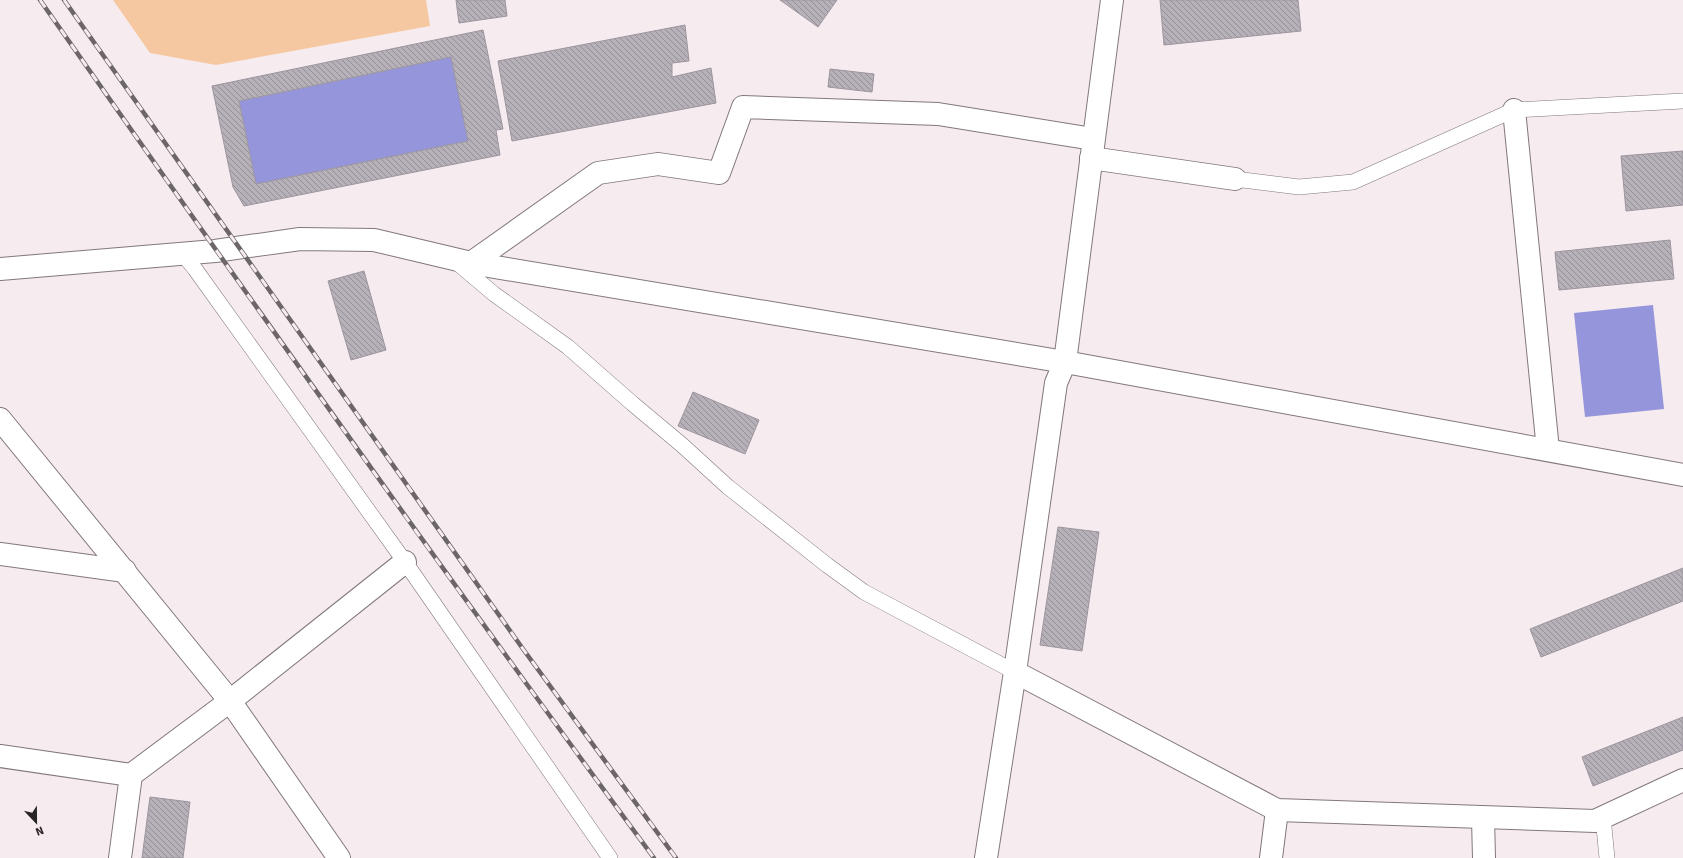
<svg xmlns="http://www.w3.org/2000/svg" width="1683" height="858" viewBox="0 0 1683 858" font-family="Signika,sans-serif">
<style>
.grass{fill:#f6c8a1}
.water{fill:#9495db}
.building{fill:url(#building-back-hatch);stroke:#9c959e;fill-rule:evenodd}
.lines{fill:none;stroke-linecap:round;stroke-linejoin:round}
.service-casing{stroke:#82787b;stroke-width:16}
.minor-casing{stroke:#82787b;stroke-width:24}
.service{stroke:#fff;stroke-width:15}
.minor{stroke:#fff;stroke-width:22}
.rail-casing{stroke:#6c6668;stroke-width:4.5}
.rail{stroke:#f6ebef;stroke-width:3;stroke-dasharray:9;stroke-linecap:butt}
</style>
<defs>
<pattern id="building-back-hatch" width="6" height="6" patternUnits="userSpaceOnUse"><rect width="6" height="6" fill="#b6b0b9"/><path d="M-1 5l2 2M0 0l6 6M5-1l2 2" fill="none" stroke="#948f96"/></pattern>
</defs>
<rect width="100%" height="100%" fill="#f6ebef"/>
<polygon class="grass" points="113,0 426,0 430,26 216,65 150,53"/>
<g class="water">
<polygon points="451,57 468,141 256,184 239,101"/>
<polygon points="1653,305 1664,409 1585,417 1574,313"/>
</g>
<g class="building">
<polygon points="456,0 505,0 507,16 459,23"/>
<polygon points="780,0 837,0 818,27"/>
<polygon points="1160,0 1298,0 1301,31 1164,45"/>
<polygon points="685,25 689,61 672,63 672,77 711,68 716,103 512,141 498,61"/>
<path d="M483,30l20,99 -7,1 4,25 -256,51 -11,-19 -21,-101zM451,57l17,84 -212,43 -17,-83z"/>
<polygon points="830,69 874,74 872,92 828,87"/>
<polygon points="1683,151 1683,205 1626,211 1621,156"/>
<polygon points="1670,240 1674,279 1559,290 1555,252"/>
<polygon points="364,271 386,350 351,360 328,281"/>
<polygon points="693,392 759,420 745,454 678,426"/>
<polygon points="1058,527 1099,532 1082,651 1040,645"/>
<polygon points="1683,568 1683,601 1541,657 1530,629"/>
<polygon points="1683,717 1683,750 1593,786 1582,757"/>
<polygon points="150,797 190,802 183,858 142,858"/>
</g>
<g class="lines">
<g class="service-casing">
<g id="service">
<polyline points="1235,179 1299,187 1353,182 1514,110 1683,101"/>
<polyline points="182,253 195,269 405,562 610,858"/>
<polyline points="455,261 494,294 568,347 633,404 682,445 728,487 827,565 864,592 1015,672"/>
<polyline points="1603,817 1607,858"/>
</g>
</g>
<g class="minor-casing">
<g id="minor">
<polyline points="1514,110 1548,450"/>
<polyline points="1091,158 1235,179"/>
<polyline points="471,263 598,173 658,164 719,173 743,107 938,114 1093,139"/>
<polyline points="0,269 215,251 300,239 374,240 471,263 1065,362 1683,475"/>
<polyline points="0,419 230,701 339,858"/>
<polyline points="0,554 125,571"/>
<polyline points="1015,672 1277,810 1595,821 1683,780"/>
<polyline points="0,756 131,775"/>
<polyline points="1483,818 1484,858"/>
<polyline points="120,858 131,775 230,701 405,562"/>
<polyline points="986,858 1015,672 1056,383 1065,362 1112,0"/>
<polyline points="1271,858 1277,810"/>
</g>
</g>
<use href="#service" class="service"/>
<use href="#minor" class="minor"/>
<g class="rail-casing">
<g id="rail">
<path d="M40,0c202,288 405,575 614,858"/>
<polyline points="64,0 523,649 676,858"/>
</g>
</g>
<use href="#rail" class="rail"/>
</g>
<g transform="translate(36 822) rotate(158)" stroke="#f6ebef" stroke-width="3" paint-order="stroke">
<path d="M0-3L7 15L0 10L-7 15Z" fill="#282426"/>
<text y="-6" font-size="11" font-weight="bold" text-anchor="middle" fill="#282426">N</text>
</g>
</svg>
